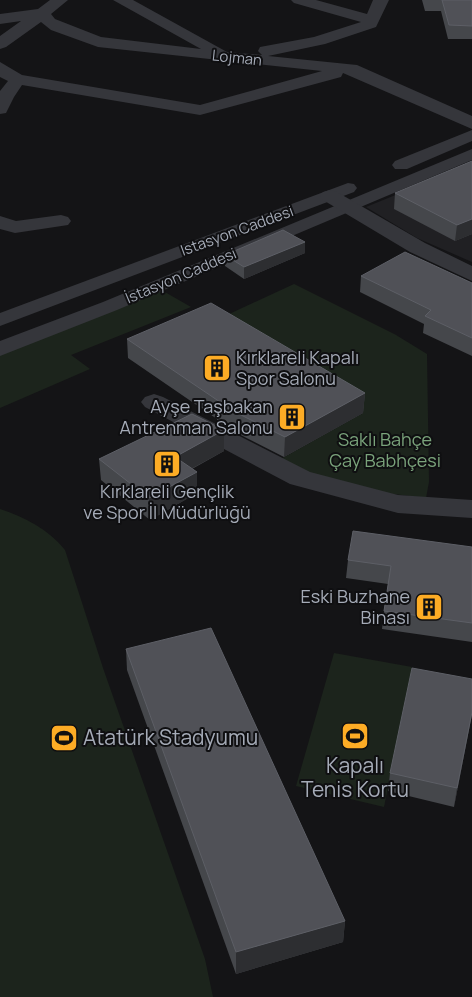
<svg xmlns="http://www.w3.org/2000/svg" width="472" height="997" viewBox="0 0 472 997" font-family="Manrope,sans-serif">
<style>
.built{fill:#202023}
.green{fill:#1c241c}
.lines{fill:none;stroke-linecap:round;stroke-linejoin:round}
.pedestrian{fill:#35363b;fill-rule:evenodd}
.minor{fill:#35363b;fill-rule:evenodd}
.wall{fill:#45474b}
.shaded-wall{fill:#2d2e31}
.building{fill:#505157;stroke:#5d5f66}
.labels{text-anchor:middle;stroke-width:4;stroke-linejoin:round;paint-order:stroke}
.far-street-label{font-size:15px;fill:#a5abb7;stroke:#0f0f11}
.poi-label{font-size:18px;fill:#a5abb7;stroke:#0f0f11;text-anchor:end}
.park-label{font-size:18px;fill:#7aa37b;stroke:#0f0f11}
.near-poi-label{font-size:21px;fill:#a5abb7;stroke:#0f0f11;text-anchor:start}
</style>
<rect width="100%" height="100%" fill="#141416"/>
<polygon class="built" points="472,164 472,262 417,238 366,207"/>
<g class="green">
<polygon points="294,284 396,335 427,354 429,482 426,498 377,492 319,478 279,460 363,413 212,322"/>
<polygon points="156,287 191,307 71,355 90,369 0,408 0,348"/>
<path d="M0,509c25,8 49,21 65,41l38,118 102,291 8,38h-213z"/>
<polygon points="334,653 412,667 384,807 296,786"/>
</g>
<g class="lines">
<g class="pedestrian">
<polygon points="472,130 472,141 407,169 395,169 392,165 395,161"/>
<polygon points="472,149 472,160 117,310 0,356 0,341 103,302"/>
<polygon points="348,183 354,184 357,188 354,192 0,326 0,313"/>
</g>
<g class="minor">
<polygon points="50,0 68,0 51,14 55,19 101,37 201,49 113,0 133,0 227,52 262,55 258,51 260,47 314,37 361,22 294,3 291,0 316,0 367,14 373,0 389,0 376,27 325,44 268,56 357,65 472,116 472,129 343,73 341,77 200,115 22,85 14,97 6,113 0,114 0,91 8,81 0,77 0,62 22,75 200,105 322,71 98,47 51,30 41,22 6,47 0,49 0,36 21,21 0,24 0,14 38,9"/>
<polygon points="330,190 337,192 425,243 472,266 472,281 410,252 323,200 320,196 323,192"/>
<polygon points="61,215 68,217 71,221 68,225 15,233 0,229 0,216 16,221"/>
<polygon points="154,394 163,397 310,472 398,495 472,500 472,518 398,513 290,484 145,407 141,402 145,397"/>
</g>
</g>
<g class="wall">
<polygon points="422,0 472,0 472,39 448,39 441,11 425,11"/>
<polygon points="472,161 472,234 455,241 394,209 395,193"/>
<polygon points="305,242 305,253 244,279 225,266 225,255"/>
<polygon points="361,276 472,283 472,356 423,333 424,324 360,292"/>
<polygon points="127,339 365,393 363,413 284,457 217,423 217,419 128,358"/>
<polygon points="224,430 224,451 192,469 197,493 150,520 101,480 99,459"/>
<polygon points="472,547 472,642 382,629 384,611 388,584 346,578 348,560"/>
<polygon points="126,649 345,921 343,942 236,974 127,670"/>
<polygon points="472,679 472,714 454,807 388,791 390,773"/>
</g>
<g class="shaded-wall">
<polygon points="472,219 472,234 455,241 457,225"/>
<polygon points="305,242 305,253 244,279 244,267"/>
<polygon points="365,393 363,413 284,457 285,437"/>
<polygon points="224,430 224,451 176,477 175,457"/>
<polygon points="197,472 197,493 150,520 149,498"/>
<polygon points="472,712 472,714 454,807 457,788"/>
<polygon points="345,921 343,942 236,974 236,952"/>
</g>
<g class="building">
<polygon points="442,0 472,0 472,26 449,25"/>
<polygon points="472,161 472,219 457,225 395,193"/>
<polygon points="283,230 305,242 244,267 225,255"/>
<polygon points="405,252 472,283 472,338 425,316 431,310 361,276"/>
<polygon points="211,303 365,393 285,437 217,403 220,402 127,339"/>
<polygon points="192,414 224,430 175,457 197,472 149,498 99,459"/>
<polygon points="353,531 472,547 472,623 384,611 391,566 348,560"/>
<polygon points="211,628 345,921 236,952 126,649"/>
<polygon points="412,668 472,679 472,712 457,788 390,773"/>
</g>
<defs>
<g id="building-square" transform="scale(1.4375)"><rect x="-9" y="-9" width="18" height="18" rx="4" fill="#fdac25" stroke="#0f0f11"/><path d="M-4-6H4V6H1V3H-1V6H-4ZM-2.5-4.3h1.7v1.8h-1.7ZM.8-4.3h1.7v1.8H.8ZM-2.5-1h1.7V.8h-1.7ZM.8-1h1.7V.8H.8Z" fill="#111"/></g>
<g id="stadium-square" transform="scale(1.4375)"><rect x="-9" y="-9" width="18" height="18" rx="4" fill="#fdac25" stroke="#0f0f11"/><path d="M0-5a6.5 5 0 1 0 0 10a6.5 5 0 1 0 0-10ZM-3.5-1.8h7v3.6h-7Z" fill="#111"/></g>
</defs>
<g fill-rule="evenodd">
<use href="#building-square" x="217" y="368"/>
<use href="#building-square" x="292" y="417"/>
<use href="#building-square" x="167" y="464"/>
<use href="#building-square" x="429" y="607"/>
<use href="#stadium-square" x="355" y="736"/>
<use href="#stadium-square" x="64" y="738"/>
</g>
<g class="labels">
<g class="far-street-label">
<text transform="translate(237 58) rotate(6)" y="5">Lojman</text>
<text transform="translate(237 231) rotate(-20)" y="5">Istasyon Caddesi</text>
<text transform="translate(181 276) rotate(-23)" y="5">İstasyon Caddesi</text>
</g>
<g class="poi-label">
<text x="236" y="364" text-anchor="start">Kırklareli Kapalı<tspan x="236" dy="21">Spor Salonu</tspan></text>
<text x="273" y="413">Ayşe Taşbakan<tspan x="273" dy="21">Antrenman Salonu</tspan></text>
<text x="167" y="498" text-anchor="middle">Kırklareli Gençlik<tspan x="167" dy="21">ve Spor İl Müdürlüğü</tspan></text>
<text x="410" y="603">Eski Buzhane<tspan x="410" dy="21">Binası</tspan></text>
</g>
<g class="park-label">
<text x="385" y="446">Saklı Bahçe<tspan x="385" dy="21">Çay Babhçesi</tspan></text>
</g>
<g class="near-poi-label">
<text x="83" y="745">Atatürk Stadyumu</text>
<text x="355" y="773" text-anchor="middle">Kapalı<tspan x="355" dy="24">Tenis Kortu</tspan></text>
</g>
</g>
</svg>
